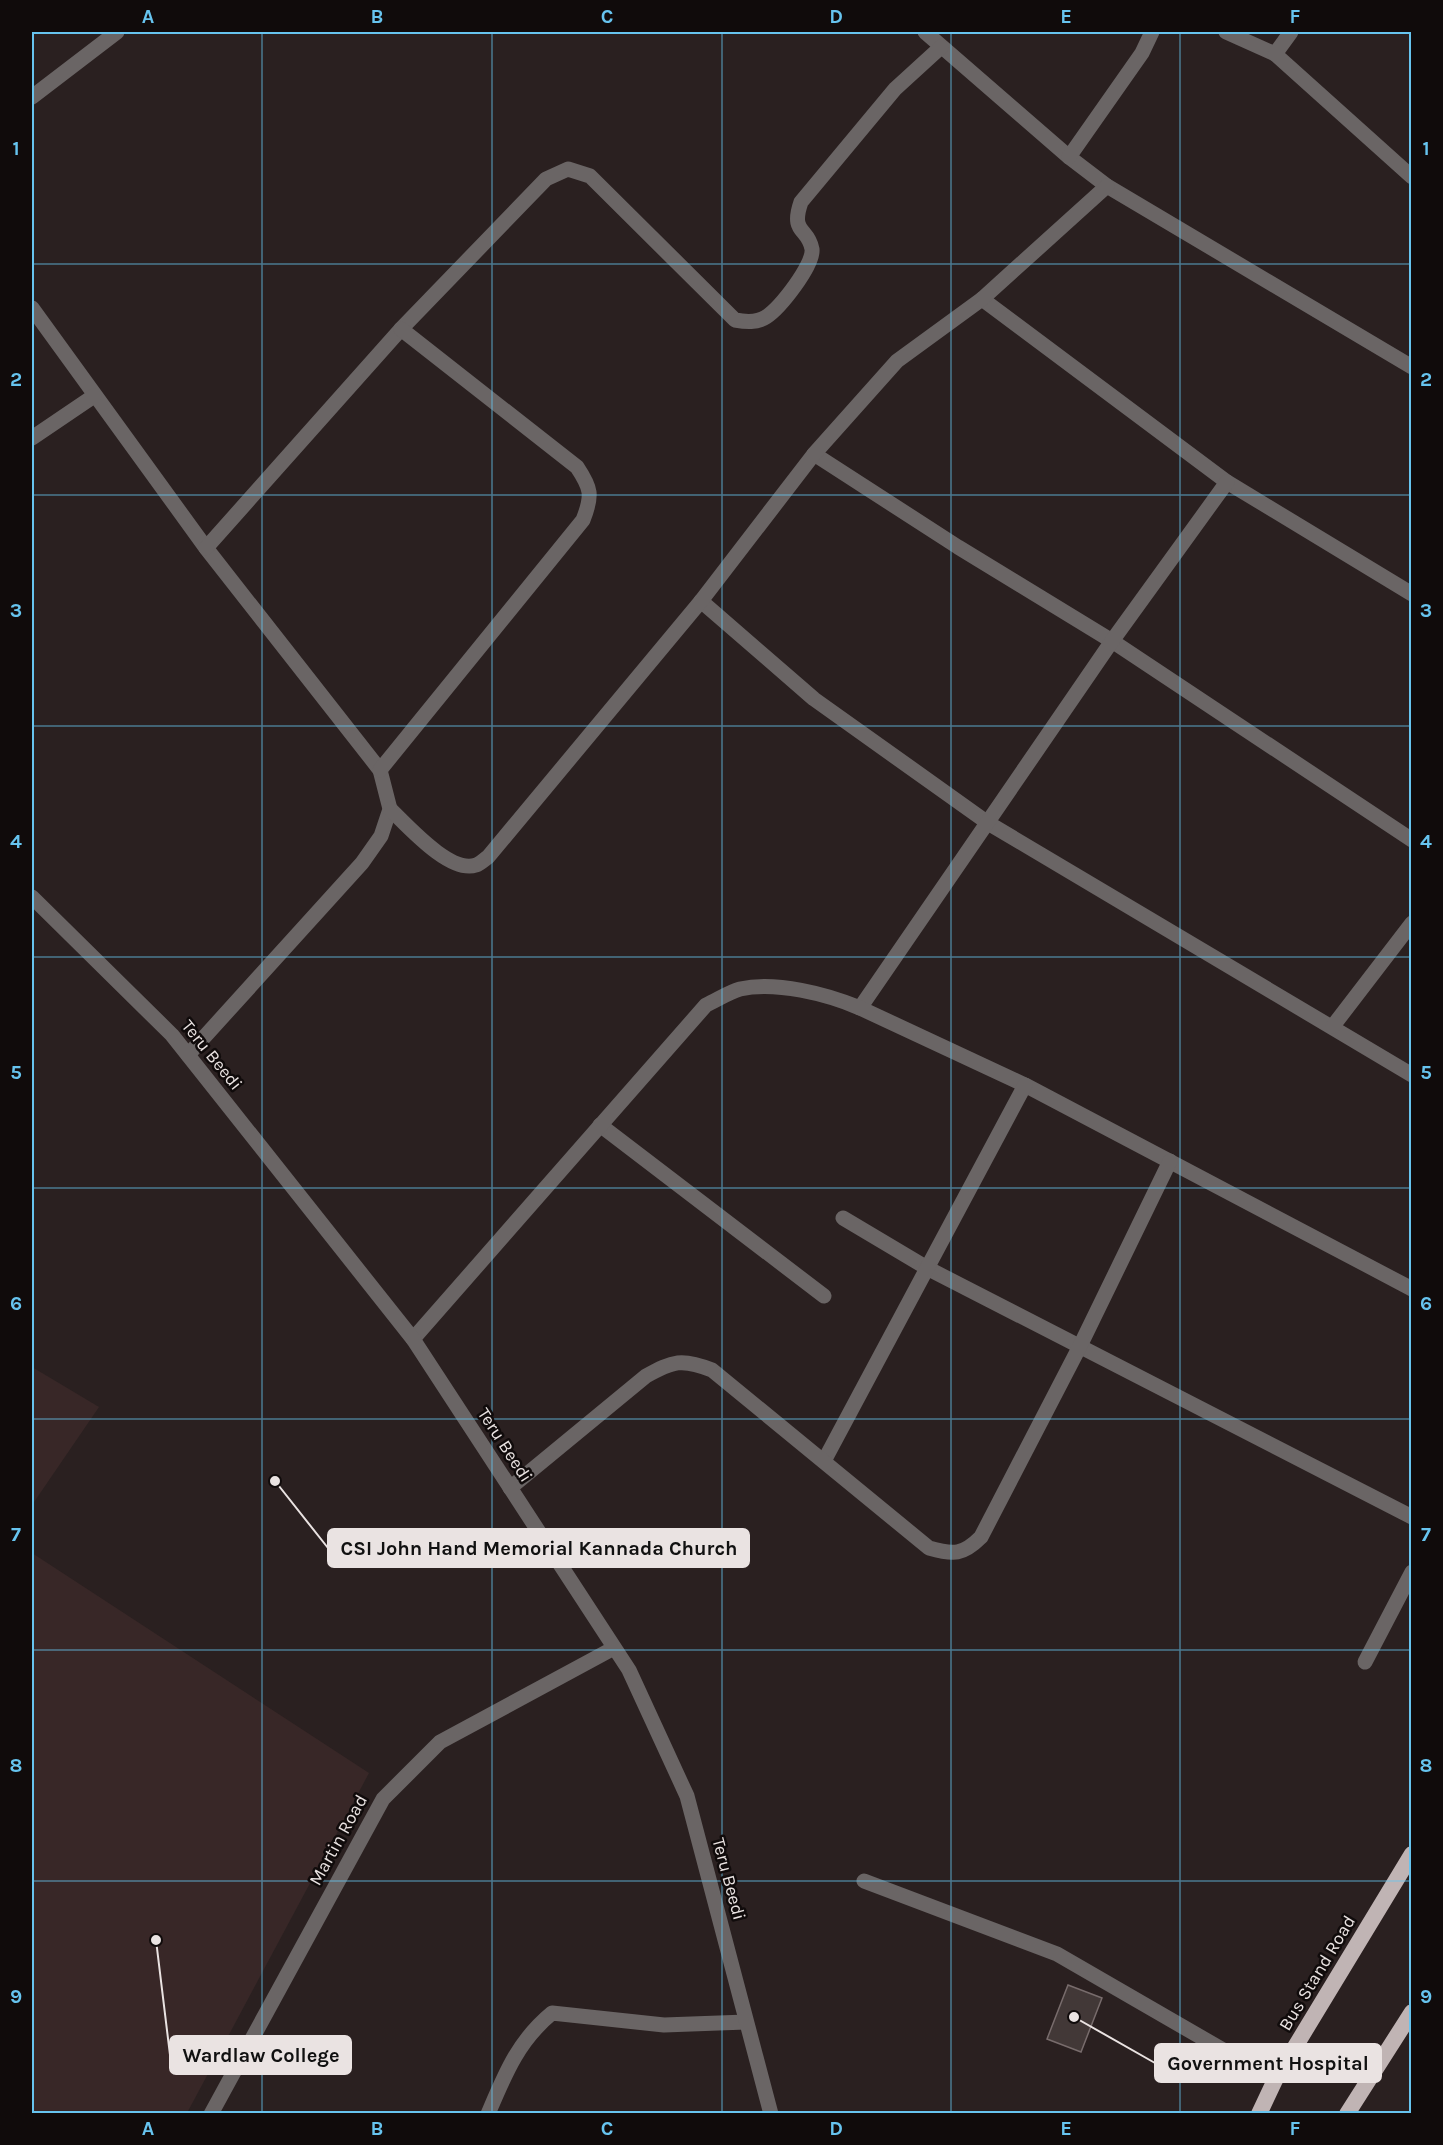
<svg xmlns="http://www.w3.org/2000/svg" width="1443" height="2145" viewBox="0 0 1443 2145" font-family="Karla,sans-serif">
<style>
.built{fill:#382727}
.building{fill:#423837;stroke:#786c6c;stroke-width:1.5}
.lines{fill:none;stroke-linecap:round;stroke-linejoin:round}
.minor{stroke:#6a6565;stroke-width:15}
.tertiary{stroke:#6a6565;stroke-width:15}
.trunk{stroke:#c0b4b4;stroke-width:16}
.grid{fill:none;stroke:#67c4ef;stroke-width:1.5;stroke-opacity:0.55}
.labels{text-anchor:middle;stroke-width:5;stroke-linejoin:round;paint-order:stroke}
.street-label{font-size:18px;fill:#eae3e2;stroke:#100b0b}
.leader{fill:none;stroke:#eae3e2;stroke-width:2}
.callout-dot{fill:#eae3e2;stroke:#100b0b;stroke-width:2}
.callout{fill:#eae3e2;stroke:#eae3e2;stroke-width:2}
.callout-label{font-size:20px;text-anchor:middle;font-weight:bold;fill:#111}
.neatline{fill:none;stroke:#67c4ef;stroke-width:2}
.grid-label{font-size:20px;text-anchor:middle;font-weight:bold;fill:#67c4ef}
</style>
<rect width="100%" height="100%" fill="#2a2020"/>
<g class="built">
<polygon points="32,1367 99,1407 32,1505"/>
<polygon points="32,1553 369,1773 187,2113 32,2113"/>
</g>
<polygon class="building" points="1068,1985 1102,1998 1081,2052 1047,2039"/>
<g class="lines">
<g class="minor">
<polyline points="925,32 1069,157 1107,186 1412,367"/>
<polyline points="1226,32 1275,54"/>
<polyline points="1291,32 1275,54 1412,177"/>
<polyline points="32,97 117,32"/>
<polyline points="1069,157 1142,53 1152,32"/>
<polyline points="982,299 1227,482 1412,594"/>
<polyline points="32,308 206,548 380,770 390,809 381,836 362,863 188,1055"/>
<polyline points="32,438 94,396"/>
<polyline points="814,454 958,547 1112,641 1412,840"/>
<path d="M206,548l195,-219 145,-150 22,-10 22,7 145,144c11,2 22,3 31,-3 14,-9 48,-52 46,-68 -4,-22 -22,-15 -11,-47l94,-113 46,-42"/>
<polyline points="701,601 814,699 988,823 1412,1075"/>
<path d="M380,770l203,-250c10,-25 8,-32 -6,-53l-176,-138"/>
<path d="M390,809c18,17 60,65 86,56 4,-1 9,-6 12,-8l213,-256 113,-147 83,-93 85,-62 125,-113"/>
<polyline points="860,1008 1112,641 1227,482"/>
<polyline points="1333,1026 1412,923"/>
<polyline points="600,1125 824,1296"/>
<polyline points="843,1218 927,1268 1412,1517"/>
<path d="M413,1339l293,-334c11,-5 23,-13 34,-16 36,-8 87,5 120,19l165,77 387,204"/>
<polyline points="824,1461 1025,1085"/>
<path d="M510,1488l136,-112c27,-15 36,-18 66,-6l217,178c25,7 34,7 52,-11l99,-191 90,-185"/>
<polyline points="1365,1662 1412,1572"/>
<polyline points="864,1881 1057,1954 1275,2080"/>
<polyline points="211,2114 383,1799 440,1742 614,1648"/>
<path d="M488,2114c17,-40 30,-73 64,-101l112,12 82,-3"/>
</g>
<polyline class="tertiary" points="32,897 172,1035 413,1339 629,1670 687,1796 771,2114"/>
<g class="trunk">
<polyline points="1259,2114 1275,2080 1412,1854"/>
<polyline points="1347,2114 1412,2012"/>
</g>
</g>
<path class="grid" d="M262,32v2082M492,32v2082M722,32v2082M951,32v2082M1180,32v2082M32,264h1380M32,495h1380M32,726h1380M32,957h1380M32,1188h1380M32,1419h1380M32,1650h1380M32,1881h1380"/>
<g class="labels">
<g class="street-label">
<text transform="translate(212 1055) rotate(51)" y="6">Teru Beedi</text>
<text transform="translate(505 1445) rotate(57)" y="6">Teru Beedi</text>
<text transform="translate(338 1840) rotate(-61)" y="6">Martin Road</text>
<text transform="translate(729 1879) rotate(75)" y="6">Teru Beedi</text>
<text transform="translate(1317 1973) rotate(-59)" y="6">Bus Stand Road</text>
</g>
</g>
<path class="leader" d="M275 1481L328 1548M156 1940L170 2055M1074 2017L1155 2063"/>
<g class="callout-dot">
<circle cx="275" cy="1481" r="6"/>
<circle cx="156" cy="1940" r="6"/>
<circle cx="1074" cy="2017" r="6"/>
</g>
<g class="callout">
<rect x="328" y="1529" width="421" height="38" rx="6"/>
<rect x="170" y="2036" width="181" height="38" rx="6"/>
<rect x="1155" y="2044" width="226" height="38" rx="6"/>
</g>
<g class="callout-label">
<text x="539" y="1555">CSI John Hand Memorial Kannada Church</text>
<text x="261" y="2062">Wardlaw College</text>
<text x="1268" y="2070">Government Hospital</text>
</g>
<rect width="1443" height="2145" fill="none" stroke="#100b0b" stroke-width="66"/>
<rect x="33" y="33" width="1377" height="2079" class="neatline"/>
<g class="grid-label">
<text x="148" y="23">A</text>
<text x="377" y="23">B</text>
<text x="607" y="23">C</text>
<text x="836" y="23">D</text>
<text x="1066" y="23">E</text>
<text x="1295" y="23">F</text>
<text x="16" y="155">1</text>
<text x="1426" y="155">1</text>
<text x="16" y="386">2</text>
<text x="1426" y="386">2</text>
<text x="16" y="617">3</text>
<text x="1426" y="617">3</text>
<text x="16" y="848">4</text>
<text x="1426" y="848">4</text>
<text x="16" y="1079">5</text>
<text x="1426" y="1079">5</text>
<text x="16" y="1310">6</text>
<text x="1426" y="1310">6</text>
<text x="16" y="1541">7</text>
<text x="1426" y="1541">7</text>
<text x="16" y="1772">8</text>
<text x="1426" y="1772">8</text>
<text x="16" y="2003">9</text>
<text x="1426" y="2003">9</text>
<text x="148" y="2135">A</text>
<text x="377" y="2135">B</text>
<text x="607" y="2135">C</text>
<text x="836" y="2135">D</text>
<text x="1066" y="2135">E</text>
<text x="1295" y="2135">F</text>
</g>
</svg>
